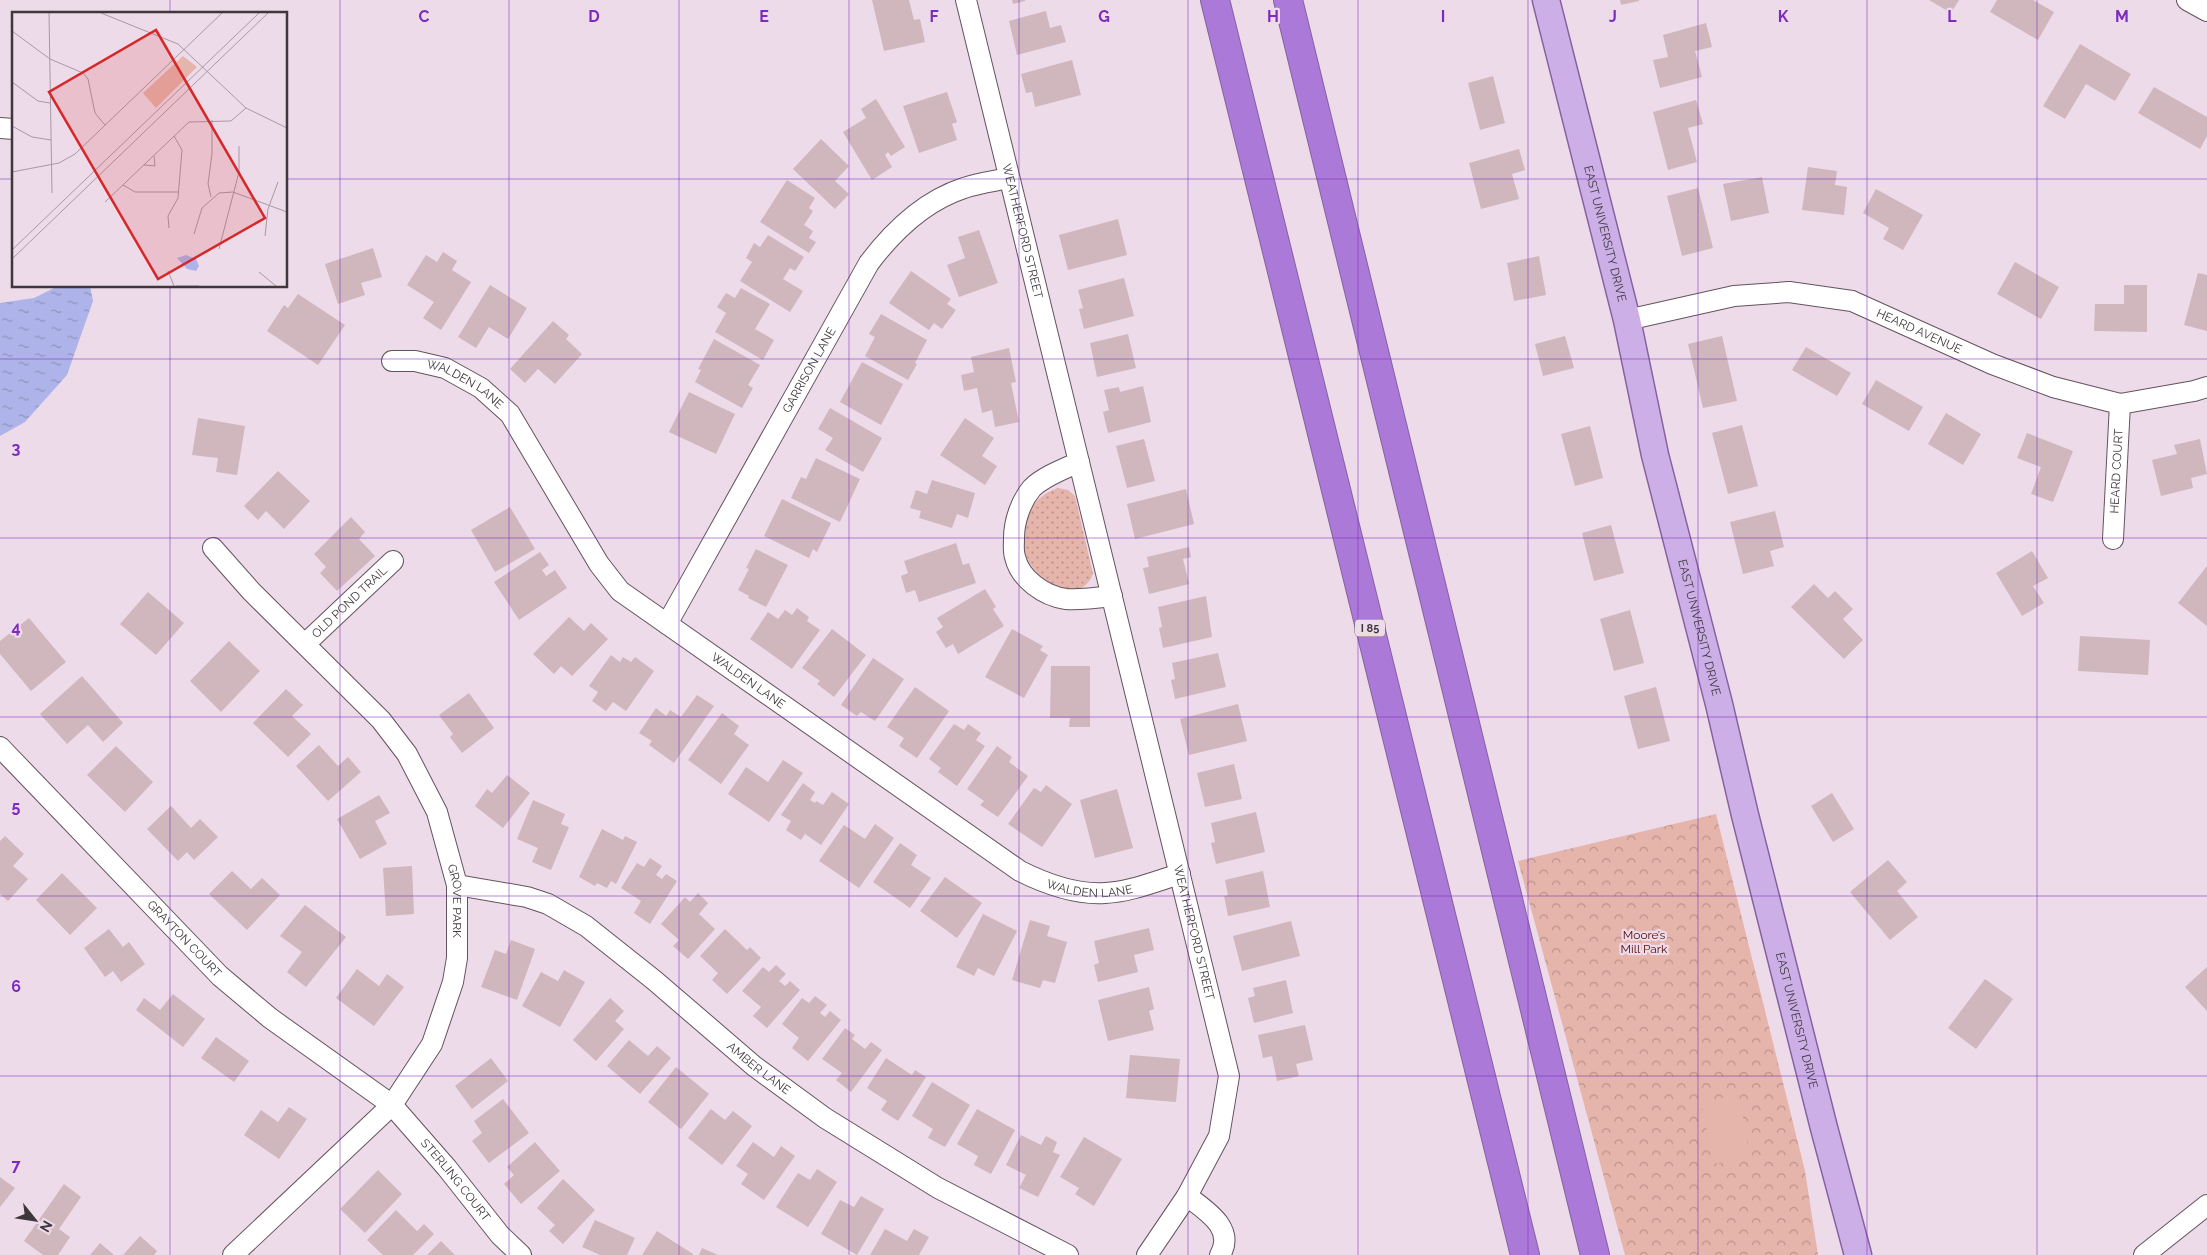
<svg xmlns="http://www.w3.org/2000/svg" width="2207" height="1255" viewBox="0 0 2207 1255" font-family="Raleway,sans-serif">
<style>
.grass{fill:url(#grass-dots)}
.park{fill:url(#park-crowns)}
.pitch{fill:#e5b4ab}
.water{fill:url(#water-ripples)}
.building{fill:#cfb7bd}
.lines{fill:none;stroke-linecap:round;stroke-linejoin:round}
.minor-casing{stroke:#63535f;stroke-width:22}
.major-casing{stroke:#8562a1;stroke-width:29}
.highway-casing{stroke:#8562a1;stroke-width:30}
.minor{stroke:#fff;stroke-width:20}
.major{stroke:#cdafe8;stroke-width:26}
.highway{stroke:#ab79d8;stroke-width:28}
.grid{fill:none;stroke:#7b2cbf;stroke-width:1;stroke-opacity:0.55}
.labels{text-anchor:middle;stroke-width:4.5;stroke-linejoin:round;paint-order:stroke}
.shield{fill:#eedbe9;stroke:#736870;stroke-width:1}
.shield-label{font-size:11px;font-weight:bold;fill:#3e373c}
.street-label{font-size:12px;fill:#3e373c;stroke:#eedbe9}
.park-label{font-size:12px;fill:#550b05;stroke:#eedbe9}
.inset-road{fill:none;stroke:#a899a4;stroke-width:1}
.view{fill:#d62828;fill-opacity:0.15;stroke:#d62828;stroke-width:2.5}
.inset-edge{fill:none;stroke:#3e373c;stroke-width:2.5}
.grid-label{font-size:16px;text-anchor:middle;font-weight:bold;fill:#7b2cbf;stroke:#eedbe9;stroke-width:4.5;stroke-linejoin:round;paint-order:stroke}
</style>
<defs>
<pattern id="grass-dots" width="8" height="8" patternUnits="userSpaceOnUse" patternTransform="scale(1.25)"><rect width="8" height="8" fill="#e5b4ab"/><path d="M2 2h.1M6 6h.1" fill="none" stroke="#bb938c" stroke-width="1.8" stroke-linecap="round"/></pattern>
<pattern id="park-crowns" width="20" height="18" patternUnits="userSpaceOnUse" patternTransform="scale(1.25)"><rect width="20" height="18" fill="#e5b4ab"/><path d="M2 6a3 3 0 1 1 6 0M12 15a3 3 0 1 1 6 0" fill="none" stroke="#bb938c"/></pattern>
<pattern id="water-ripples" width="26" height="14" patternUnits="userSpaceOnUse" patternTransform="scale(1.25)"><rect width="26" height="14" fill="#aeb4e9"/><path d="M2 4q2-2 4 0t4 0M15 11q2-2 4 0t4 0" fill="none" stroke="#8f93be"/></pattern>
</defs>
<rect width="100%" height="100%" fill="#eedbe9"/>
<path class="grass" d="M1058,488l10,2 7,6 18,78c-16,43 -91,-8 -66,-59 7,-14 17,-22 31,-27z"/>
<polygon class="park" points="1716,814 1805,1171 1818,1255 1625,1255 1518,861"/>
<polygon class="pitch" points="1739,1095 1750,1157 1713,1164 1701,1102"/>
<polygon class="water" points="58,286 90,286 93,301 67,375 25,422 0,436 0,303 34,298"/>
<g class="building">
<polygon points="872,0 909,0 914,20 920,19 925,42 884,51"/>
<polygon points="1012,0 1025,0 1025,1 1013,4"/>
<polygon points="1620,0 1639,0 1639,1 1621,5"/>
<polygon points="1929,0 1959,0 1951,13"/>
<polygon points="1997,0 2033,0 2054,12 2038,40 1990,12"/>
<polygon points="1046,11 1050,28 1061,25 1066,42 1017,55 1009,21"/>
<polygon points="1706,23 1712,47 1695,51 1702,77 1660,88 1653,60 1668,57 1663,35"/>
<polygon points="2080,44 2131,74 2115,101 2086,84 2065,119 2043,106"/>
<polygon points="1072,60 1081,95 1035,107 1032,92 1026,93 1021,74"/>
<polygon points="1493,76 1505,123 1480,130 1468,83"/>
<polygon points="2154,87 2207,117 2207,136 2200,149 2138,113"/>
<polygon points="947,92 957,122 952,124 957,140 919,153 903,106"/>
<polygon points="876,99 905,147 891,156 888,152 885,155 892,167 872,180 843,132 866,118 861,109"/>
<polygon points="1696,100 1703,124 1688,128 1697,162 1668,170 1653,112"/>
<polygon points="821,139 849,166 835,181 849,194 835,209 793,169"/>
<polygon points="1519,149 1525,170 1512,174 1519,199 1481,209 1469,163"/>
<polygon points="1808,167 1837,171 1835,185 1847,187 1844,215 1802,210"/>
<polygon points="1762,177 1769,213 1731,221 1723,184"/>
<polygon points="787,180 815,198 809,208 813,211 804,225 813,231 809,238 816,242 809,253 760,222"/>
<polygon points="1698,188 1713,248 1682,256 1667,196"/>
<polygon points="1876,189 1923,215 1903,250 1883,239 1889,228 1863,213"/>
<polygon points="1118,219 1127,255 1068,270 1059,235"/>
<polygon points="979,230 998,283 959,297 947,265 965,258 958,237"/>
<polygon points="768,235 804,257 795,271 790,268 783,279 803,291 790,312 740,281 752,262 746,258 754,243 760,247"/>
<polygon points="373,248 382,277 361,283 365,295 338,304 325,264"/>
<polygon points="443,252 457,261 452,270 471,282 441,330 423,318 434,302 407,285 426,255 437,262"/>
<polygon points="1539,256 1546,295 1514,301 1507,263"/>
<polygon points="2015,262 2059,287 2041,319 1997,294"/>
<polygon points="911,271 951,299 947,304 956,310 942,329 934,323 929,330 889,303"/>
<polygon points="2198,273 2207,275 2207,331 2184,325"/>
<polygon points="1124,278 1134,316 1084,329 1079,309 1083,308 1078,290"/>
<polygon points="490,285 527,308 508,339 489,327 476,348 458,337"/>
<polygon points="2124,285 2147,285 2147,332 2094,331 2095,304 2124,304"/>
<polygon points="741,288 770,304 755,329 774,340 763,360 715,332 726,313 717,307 726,293 735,298"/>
<polygon points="298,294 345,325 318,365 267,331 284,305 288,308"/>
<polygon points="881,314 927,340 915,363 917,364 908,380 865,356 875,337 869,334"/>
<polygon points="553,321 569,335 566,339 582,354 555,384 538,369 525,383 510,369"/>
<polygon points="1128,334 1136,368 1097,377 1090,343"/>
<polygon points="1565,336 1574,368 1543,376 1535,344"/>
<polygon points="1722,336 1737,401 1703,408 1688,344"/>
<polygon points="714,339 760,365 748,385 753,388 742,408 695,382 701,370 698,369"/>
<polygon points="1806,347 1851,373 1837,396 1792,370"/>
<polygon points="1009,348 1016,382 1011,383 1019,422 995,427 992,410 982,413 977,388 964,391 961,375 974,372 971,357"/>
<polygon points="862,362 903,384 881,425 840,402"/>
<polygon points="1876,380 1923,407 1909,431 1862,404"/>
<polygon points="1143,386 1151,422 1108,433 1103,412 1109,410 1104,390 1119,387 1120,392"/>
<polygon points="689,392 735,414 716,454 669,432"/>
<polygon points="830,408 882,438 863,472 825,450 833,438 818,429"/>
<polygon points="1946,413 1981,434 1963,465 1928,444"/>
<polygon points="198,418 245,426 237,475 216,472 218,458 192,455"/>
<polygon points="965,418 994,438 982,456 997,466 985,485 940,455"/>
<polygon points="1742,425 1758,486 1728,494 1712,433"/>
<polygon points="1590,426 1603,478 1575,486 1561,434"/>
<polygon points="2027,433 2073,451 2053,502 2031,494 2041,467 2017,458"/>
<polygon points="1144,439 1155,481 1127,488 1116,446"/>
<polygon points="2200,439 2207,474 2191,478 2193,488 2161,496 2152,460 2177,454 2174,445"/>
<polygon points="816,458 860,479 840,522 791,498 801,477 806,479"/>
<polygon points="278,471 310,501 284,529 266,511 258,520 244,506"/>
<polygon points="932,480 975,493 968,518 957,514 952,528 919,518 921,511 910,508 916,490 927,494"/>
<polygon points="1186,489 1194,524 1135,539 1127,504"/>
<polygon points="782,499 831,523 817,552 813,549 809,558 764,536"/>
<polygon points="510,507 535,549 495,572 471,530"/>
<polygon points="1775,511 1784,547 1770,551 1774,566 1743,574 1730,522"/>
<polygon points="351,517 365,532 359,539 375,556 337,591 320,573 326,567 314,554"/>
<polygon points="1611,525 1624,573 1594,581 1582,533"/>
<polygon points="956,543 963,565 969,563 976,583 919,602 915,590 906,593 901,576 908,573 904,561"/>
<polygon points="1189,547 1191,557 1183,559 1189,584 1149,594 1143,568 1149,567 1147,557"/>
<polygon points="756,549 788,565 766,607 748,598 749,596 738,590 749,569 746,568"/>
<polygon points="2032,551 2048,578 2033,586 2044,603 2022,616 1996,573"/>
<polygon points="540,552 549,565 542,570 546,576 555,570 567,588 519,620 494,582"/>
<polygon points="2207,566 2207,626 2178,603"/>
<polygon points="1814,584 1828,598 1835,591 1853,609 1843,619 1863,640 1844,659 1791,607"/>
<polygon points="985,589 996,607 993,609 1004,626 958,654 953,644 946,648 936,632 943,627 937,618"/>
<polygon points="148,592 184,623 156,655 120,624"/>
<polygon points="1206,596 1212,637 1163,648 1159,628 1162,627 1158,607"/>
<polygon points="797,608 809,617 807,621 820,630 792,669 750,639 768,612 778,619 785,610 792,615"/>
<polygon points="1630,610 1644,663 1614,671 1600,619"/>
<polygon points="569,617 584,631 591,623 608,639 572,676 561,666 554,674 533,654"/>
<polygon points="29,618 66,662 31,691 0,654 0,641"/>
<polygon points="832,629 866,655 834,697 817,684 820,681 802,668"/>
<polygon points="1012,629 1043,646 1040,650 1048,655 1024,698 985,677"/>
<polygon points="2080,636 2150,640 2148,675 2078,671"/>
<polygon points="229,641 260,671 221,712 190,681"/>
<polygon points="1218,653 1226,687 1175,699 1171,680 1175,679 1172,663"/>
<polygon points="611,655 620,662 623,657 631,662 635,657 654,671 626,711 613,702 606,711 592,701 598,692 589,686"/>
<polygon points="873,658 904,679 875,721 861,712 857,716 841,705"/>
<polygon points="1051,666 1090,666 1090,727 1069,727 1070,718 1050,718"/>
<polygon points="82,676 123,723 103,742 88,725 67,744 40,714"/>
<polygon points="915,687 949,711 917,758 899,746 904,738 887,727"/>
<polygon points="1656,687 1670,741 1638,749 1624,696"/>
<polygon points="286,689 303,705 292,716 311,734 288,757 253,723"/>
<polygon points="469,693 494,728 462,753 450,737 453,734 439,715"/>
<polygon points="697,695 714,706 674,763 649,745 652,741 639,733 656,708 666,716 670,710 681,717"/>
<polygon points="1238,704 1247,741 1189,755 1180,719"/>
<polygon points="722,713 739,726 734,734 749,745 721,784 688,760"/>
<polygon points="954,724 964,730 968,724 981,733 976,740 985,746 957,786 938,772 941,768 929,759"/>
<polygon points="319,745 338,766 348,757 361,772 328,801 296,766"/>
<polygon points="116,746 153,782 125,812 87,775"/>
<polygon points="997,746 1012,757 1009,762 1028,776 998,817 980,805 984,801 967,789"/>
<polygon points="783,760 803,773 769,822 728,794 746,767 768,782"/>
<polygon points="1234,764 1242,799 1205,807 1197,773"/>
<polygon points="507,775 530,793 503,828 475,806 487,789 492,793"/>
<polygon points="803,783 815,792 810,800 815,803 816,801 823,805 832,792 849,804 821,845 805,834 801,840 786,830 791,821 781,815"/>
<polygon points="1046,785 1072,804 1042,847 1008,824 1034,788 1041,792"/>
<polygon points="1117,789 1133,848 1095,858 1080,800"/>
<polygon points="1832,793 1854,829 1833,842 1811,806"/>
<polygon points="379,795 390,813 375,821 387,844 360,859 337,819"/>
<polygon points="533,800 565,814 561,824 569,827 551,870 532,862 538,848 517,839"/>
<polygon points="171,806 191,828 200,819 218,837 194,860 187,852 178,861 147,829"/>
<polygon points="1256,812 1265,852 1216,864 1211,843 1215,842 1211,823"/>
<polygon points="875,824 894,838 859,888 819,861 844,825 865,839"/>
<polygon points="602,829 623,840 625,836 637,842 616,884 611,881 607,888 597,883 595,886 579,877"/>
<polygon points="5,836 24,854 13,866 28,879 8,901 0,894 0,841"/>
<polygon points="900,843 917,855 911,865 931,878 910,908 873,882"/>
<polygon points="650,858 662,866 656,875 662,879 666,874 677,881 650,924 634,913 641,901 621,888 637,863 644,867"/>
<polygon points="1888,860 1907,882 1897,891 1918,917 1890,940 1850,892"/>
<polygon points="412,866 414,914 386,916 383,868"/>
<polygon points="232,871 251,889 262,878 280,895 247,930 209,894"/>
<polygon points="1263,871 1270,907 1228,916 1224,896 1228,895 1225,880"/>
<polygon points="62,873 97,908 70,935 36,900"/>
<polygon points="945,877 982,903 957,938 920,911"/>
<polygon points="698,893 708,903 699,914 715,929 688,959 673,946 679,940 661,924 685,897 690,902"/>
<polygon points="305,905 346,937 306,987 287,972 302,952 280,936"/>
<polygon points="983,914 1017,931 994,976 978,968 974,976 956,967"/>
<polygon points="1030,920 1050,926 1047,936 1067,942 1055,983 1043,980 1040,988 1012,980"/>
<polygon points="1291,921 1300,956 1242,971 1233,936"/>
<polygon points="1149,928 1154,950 1134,955 1138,972 1098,982 1094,965 1099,963 1094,941"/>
<polygon points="109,929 123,947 129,942 145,964 121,982 113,971 105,977 84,948"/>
<polygon points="725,929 747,950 750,947 761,958 727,994 712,980 718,973 700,956"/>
<polygon points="511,940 535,949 517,1000 481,987 495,950 506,954"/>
<polygon points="776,965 786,974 779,981 785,986 790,981 800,990 767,1028 753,1016 761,1007 742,991 763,967 769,972"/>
<polygon points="2207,967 2207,1011 2185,987"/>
<polygon points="357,969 379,986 387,974 404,987 374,1026 336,998"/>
<polygon points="564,970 585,982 560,1027 522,1006 541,972 558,981"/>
<polygon points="1985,979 2013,999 1976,1049 1948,1028"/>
<polygon points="1286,980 1293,1013 1254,1023 1248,998 1255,996 1253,988"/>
<polygon points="1149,987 1154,1009 1149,1011 1154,1030 1108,1041 1098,1000"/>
<polygon points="173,994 205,1019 183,1047 136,1010 144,998 160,1010"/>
<polygon points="815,996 827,1005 820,1013 825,1017 830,1011 841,1020 808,1061 792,1048 799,1038 782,1024 802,998 809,1003"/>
<polygon points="610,998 624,1011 615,1021 624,1029 596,1061 573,1040"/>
<polygon points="1305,1025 1313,1060 1296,1064 1299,1076 1277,1081 1272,1056 1263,1058 1258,1035"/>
<polygon points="845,1028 855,1035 852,1039 865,1049 871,1042 882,1050 851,1092 836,1080 842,1073 822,1059"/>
<polygon points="216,1037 249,1061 234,1082 201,1058"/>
<polygon points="629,1040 648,1056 657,1046 671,1058 640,1094 607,1066"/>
<polygon points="1130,1055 1180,1059 1176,1102 1126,1098"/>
<polygon points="491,1058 508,1081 472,1109 455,1086"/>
<polygon points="886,1058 912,1075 915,1070 926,1077 898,1121 881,1110 887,1101 867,1088"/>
<polygon points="676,1067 709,1094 681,1129 648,1102"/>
<polygon points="932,1082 970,1105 945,1147 928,1138 933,1129 912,1116"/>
<polygon points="503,1099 529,1133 489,1163 472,1141 482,1133 474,1121"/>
<polygon points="289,1107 307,1119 279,1159 244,1135 261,1110 278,1122"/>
<polygon points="711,1109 725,1120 733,1111 752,1126 722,1165 688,1138"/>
<polygon points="977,1109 1015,1130 991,1174 974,1165 978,1156 957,1144"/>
<polygon points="1021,1135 1041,1145 1046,1136 1057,1142 1053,1152 1060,1155 1038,1197 1019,1188 1026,1175 1006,1165"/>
<polygon points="1084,1137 1122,1159 1094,1206 1075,1194 1079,1188 1060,1177"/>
<polygon points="535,1142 560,1171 521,1204 504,1184 514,1175 507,1167"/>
<polygon points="753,1142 774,1157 781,1146 795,1156 764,1200 741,1184 748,1174 736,1166"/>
<polygon points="817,1169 837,1182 808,1227 776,1207 798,1173 810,1180"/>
<polygon points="378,1170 402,1194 365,1233 340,1209"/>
<polygon points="0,1177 15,1188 0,1207"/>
<polygon points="563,1179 595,1210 563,1244 549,1231 555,1225 537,1208"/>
<polygon points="64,1184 81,1197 59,1229 70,1237 58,1255 43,1255 24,1241"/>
<polygon points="861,1196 884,1209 857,1255 821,1234 840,1200 854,1207"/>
<polygon points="396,1210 417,1231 424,1224 434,1234 413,1255 383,1255 367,1240"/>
<polygon points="595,1220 635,1238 627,1255 600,1255 582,1247"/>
<polygon points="885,1229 907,1241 914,1229 929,1237 919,1255 870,1255"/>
<polygon points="657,1231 693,1254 693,1255 642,1255"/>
<polygon points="140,1236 157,1251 154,1255 123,1255"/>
<polygon points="441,1241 455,1255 427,1255"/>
<polygon points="100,1243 114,1255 90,1255"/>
<polygon points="702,1248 718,1255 699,1255"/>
</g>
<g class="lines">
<g class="minor-casing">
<g id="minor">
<path id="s1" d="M966,0l263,1076 -10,60 -32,60 -40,59"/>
<polyline points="2187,0 2207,11"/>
<polyline points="0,128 14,129"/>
<path id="s2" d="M1627,320l107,-24 55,-4 63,9 140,63 61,23 67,17 74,-13 13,-4"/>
<path id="s3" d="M392,361h23l30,7 36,20 29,26 89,150 21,27 400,280c26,13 55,24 85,22 25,-1 51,-12 75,-19"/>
<path d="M1079,462c-15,7 -35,14 -47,26 -11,13 -18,33 -18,50 0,6 -1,13 1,19 5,22 29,39 51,42 15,1 30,-1 46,-3"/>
<path id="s4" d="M2113,539l7,-135"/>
<path id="s5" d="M213,548l38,43 130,129 26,34 30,58 20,73v73l-4,24 -21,62 -40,61 -159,150"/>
<path id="s6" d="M667,624l202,-361c25,-33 55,-62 95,-75 14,-5 31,-7 45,-10"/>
<path id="s7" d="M305,644l88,-83"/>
<path id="s8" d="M0,747l220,229 50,42 122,87 55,63 53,67 21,20"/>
<path id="s9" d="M457,885l70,12 21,7 38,22 68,54 100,86 71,52 113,70 130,67"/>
<path d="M1187,1196c18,14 49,32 33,59"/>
<polyline points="2144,1255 2207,1205"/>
</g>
</g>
<g class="major-casing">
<g id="major">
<path id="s10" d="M1546,0l81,320 28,135 64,249 26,111 79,313 34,127"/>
</g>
</g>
<g class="highway-casing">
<g id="highway">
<polyline points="1215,0 1525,1255"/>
<polyline points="1288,0 1595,1255"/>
</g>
</g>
<use href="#minor" class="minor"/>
<use href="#major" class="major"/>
<use href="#highway" class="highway"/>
</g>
<path class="grid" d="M170,0v14M340,0v1255M509,0v1255M679,0v1255M849,0v1255M1019,0v1255M1188,0v1255M1358,0v1255M1528,0v1255M1698,0v1255M1867,0v1255M2037,0v1255M0,179h14M286,179h1921M170,286v969M0,359h2207M0,538h2207M0,717h2207M0,896h2207M0,1076h2207"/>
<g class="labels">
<rect class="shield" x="1355" y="619.5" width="30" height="17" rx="4"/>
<g class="shield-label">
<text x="1370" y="632">I 85</text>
</g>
<g class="street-label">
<text dy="4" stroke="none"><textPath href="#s1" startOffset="238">WEATHERFORD STREET</textPath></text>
<text dy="4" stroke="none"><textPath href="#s10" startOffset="241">EAST UNIVERSITY DRIVE</textPath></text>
<text dy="4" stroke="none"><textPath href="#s2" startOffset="302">HEARD AVENUE</textPath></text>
<text dy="4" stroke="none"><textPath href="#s6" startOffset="291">GARRISON LANE</textPath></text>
<text dy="4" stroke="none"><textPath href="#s3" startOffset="79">WALDEN LANE</textPath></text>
<text dy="4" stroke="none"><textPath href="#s4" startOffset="68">HEARD COURT</textPath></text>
<text dy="4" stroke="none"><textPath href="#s7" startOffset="61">OLD POND TRAIL</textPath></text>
<text dy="4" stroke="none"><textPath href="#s10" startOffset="646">EAST UNIVERSITY DRIVE</textPath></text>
<text dy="4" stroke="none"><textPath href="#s3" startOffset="499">WALDEN LANE</textPath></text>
<text dy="4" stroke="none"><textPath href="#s3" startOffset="904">WALDEN LANE</textPath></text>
<text dy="4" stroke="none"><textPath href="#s5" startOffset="440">GROVE PARK</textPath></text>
<text dy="4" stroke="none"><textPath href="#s1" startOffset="960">WEATHERFORD STREET</textPath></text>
<text dy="4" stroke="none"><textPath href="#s8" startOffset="266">GRAYTON COURT</textPath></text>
<text dy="4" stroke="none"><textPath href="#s10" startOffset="1051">EAST UNIVERSITY DRIVE</textPath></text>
<text dy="4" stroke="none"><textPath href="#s9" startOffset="361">AMBER LANE</textPath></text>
<text dy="4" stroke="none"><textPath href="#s8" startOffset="631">STERLING COURT</textPath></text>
</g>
<g class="park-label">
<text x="1644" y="939">Moore’s<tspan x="1644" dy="14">Mill Park</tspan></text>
</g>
</g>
<g transform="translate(12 12)">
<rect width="275" height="275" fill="#eedbe9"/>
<path d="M171,44l14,11 -41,41 -13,-15z" fill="#e5b4ab"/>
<path d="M174,243l10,4 3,7 -3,5 -9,-2 -10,-11z" fill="#aeb4e9"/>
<path class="inset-road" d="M37,1l3,180M89,1l77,31 68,64 41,20M0,19l38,28 33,14 5,6 7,34 10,12M0,70l26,19 12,2M0,114l20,11 19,3M132,153l11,1 -1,-10M0,160l47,-9 16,-9 147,-141M111,173l12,7h43M199,185l-3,-13 4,-30v-34M93,190l84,-80 42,-1 15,-13M157,216l-1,-12 10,-18 4,-48 -8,-14M182,222l8,-26 17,-15 14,-1 54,20M253,224l3,-27 10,-27M207,237l20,-77v-26M0,238l247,-237M0,247l256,-246M156,259l6,15M247,260l17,14M164,274h23"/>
<path class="view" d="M144,18l109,188 -107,61 -109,-187z"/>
<rect width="275" height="275" class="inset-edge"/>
</g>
<g class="grid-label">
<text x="424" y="22">C</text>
<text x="594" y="22">D</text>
<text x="764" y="22">E</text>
<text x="934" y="22">F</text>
<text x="1104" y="22">G</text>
<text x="1273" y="22">H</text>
<text x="1443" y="22">I</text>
<text x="1613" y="22">J</text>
<text x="1783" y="22">K</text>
<text x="1952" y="22">L</text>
<text x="2122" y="22">M</text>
<text x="16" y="454">3</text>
<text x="16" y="633">4</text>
<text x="16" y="812">5</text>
<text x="16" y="992">6</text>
<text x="16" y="1171">7</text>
</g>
<g transform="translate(35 1220) rotate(120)" stroke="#eedbe9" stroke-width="4" paint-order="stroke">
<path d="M0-4L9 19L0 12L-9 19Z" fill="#3e373c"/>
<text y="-8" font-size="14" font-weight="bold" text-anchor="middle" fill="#3e373c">N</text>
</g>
</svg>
